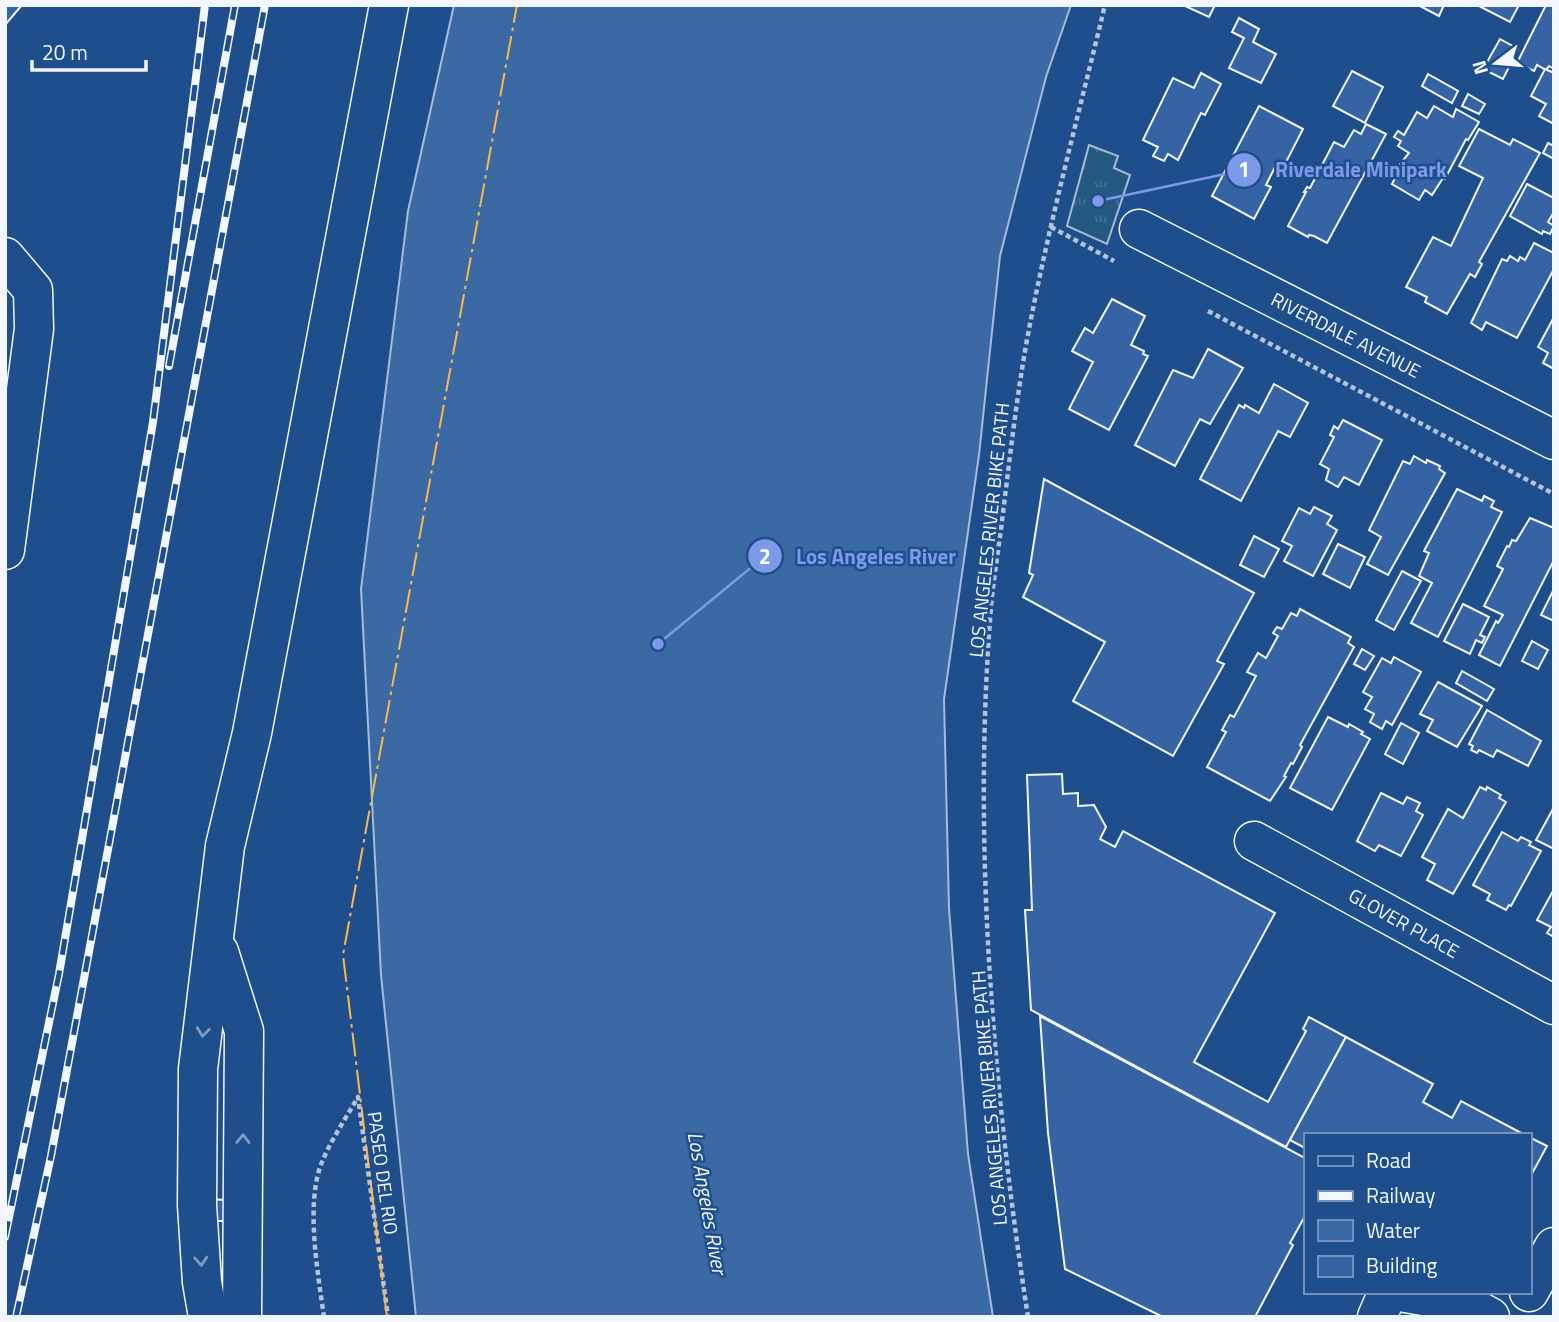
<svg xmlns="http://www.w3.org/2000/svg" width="1559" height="1322" viewBox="0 0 1559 1322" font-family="'Titillium Web',sans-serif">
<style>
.grass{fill:url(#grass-tufts);stroke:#a8bbd7;stroke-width:2}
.water{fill:#3b69a3;stroke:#a8bbd7;stroke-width:2}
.building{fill:#3563a3;stroke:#f2f6ff;stroke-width:2}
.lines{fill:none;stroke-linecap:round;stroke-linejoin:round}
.minor-casing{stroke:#f2f6ff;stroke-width:41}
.path{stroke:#b3c4dc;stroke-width:4.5;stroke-dasharray:5 3.5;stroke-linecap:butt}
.minor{stroke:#1f4e8c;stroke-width:38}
.rail-casing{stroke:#f2f6ff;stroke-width:8}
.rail{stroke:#1f4e8c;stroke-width:5;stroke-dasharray:16;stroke-linecap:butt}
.power{stroke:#ffb74d;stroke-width:2;stroke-dasharray:24 5 3.5 5;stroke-linecap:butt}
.oneway{stroke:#7e9ac0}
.labels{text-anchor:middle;stroke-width:5;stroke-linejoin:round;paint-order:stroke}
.street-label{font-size:19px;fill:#f2f6ff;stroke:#1f4e8c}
.water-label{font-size:21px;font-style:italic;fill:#f2f6ff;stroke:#1f4e8c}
.leader{fill:none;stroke:#7d9aea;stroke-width:2.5}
.callout-dot{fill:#7d9aea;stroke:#1f4e8c;stroke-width:2.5}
.mark-label{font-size:21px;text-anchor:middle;font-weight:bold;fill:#fff}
.callout-label{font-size:21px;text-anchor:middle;font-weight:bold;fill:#7d9aea;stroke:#1f4e8c;stroke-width:5;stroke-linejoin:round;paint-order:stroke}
</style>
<defs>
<pattern id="grass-tufts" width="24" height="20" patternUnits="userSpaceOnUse" patternTransform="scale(1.75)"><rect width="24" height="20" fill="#245a82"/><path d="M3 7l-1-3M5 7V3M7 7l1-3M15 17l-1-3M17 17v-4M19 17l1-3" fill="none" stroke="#447295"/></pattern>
</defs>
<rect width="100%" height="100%" fill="#1f4e8c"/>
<polygon class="grass" points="1089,145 1118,156 1114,168 1130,175 1107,244 1067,226"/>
<polygon class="water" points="454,5 1071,5 1046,77 1000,256 979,455 944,699 949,908 968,1154 993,1317 416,1317 381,975 361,589 408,211"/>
<g class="building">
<polygon points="5,5 22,5 5,25"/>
<polygon points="1183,5 1215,5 1209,17"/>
<polygon points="1418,5 1444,5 1439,16"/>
<polygon points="1477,5 1519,5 1510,22"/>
<polygon points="1546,5 1554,5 1554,69 1549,66 1546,70 1537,65 1534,71 1517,63"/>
<polygon points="1239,18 1259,29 1253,42 1276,54 1261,83 1229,68 1244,38 1232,32"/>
<polygon points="1500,39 1518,49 1503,79 1483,69"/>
<polygon points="1545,69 1554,73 1554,124 1539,116 1546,104 1531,96"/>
<polygon points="1352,71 1383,87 1365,123 1333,106"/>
<polygon points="1201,73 1221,84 1205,115 1201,113 1178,160 1168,154 1164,161 1153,156 1158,147 1143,140 1173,78 1194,88"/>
<polygon points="1428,74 1458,91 1452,103 1422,86"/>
<polygon points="1468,94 1485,104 1479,114 1462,106"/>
<polygon points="1259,106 1303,129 1282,170 1275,167 1266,185 1271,187 1254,219 1212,196"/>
<polygon points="1434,106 1453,117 1456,109 1479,122 1468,140 1466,139 1445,179 1443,178 1432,195 1425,190 1419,200 1392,184 1399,170 1396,169 1409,153 1398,146 1401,141 1394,137 1398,131 1404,135 1417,112 1427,118"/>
<polygon points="1366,124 1386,134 1327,243 1314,236 1309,235 1308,237 1288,226 1306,192 1304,192 1307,187 1310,188 1334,142 1344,147 1354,130 1361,134"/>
<polygon points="1479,129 1510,145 1513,139 1540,153 1479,262 1482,264 1475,277 1470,274 1447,314 1425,302 1427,297 1406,287 1433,237 1451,246 1483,178 1459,166"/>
<polygon points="1548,143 1554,146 1554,159 1543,153"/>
<polygon points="1527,184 1554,198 1554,212 1548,222 1554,226 1550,234 1543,231 1542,234 1510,216"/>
<polygon points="1534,243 1554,253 1554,269 1517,338 1486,322 1482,330 1471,323 1502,259 1507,261 1510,256 1518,261 1520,257 1525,260"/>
<polygon points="1112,299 1145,316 1131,345 1144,351 1143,354 1148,356 1109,430 1069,409 1093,362 1072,351 1085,328 1093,333"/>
<polygon points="1554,317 1554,369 1543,363 1548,353 1538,347"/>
<polygon points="1208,349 1243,368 1210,424 1200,419 1175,466 1135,445 1173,370 1193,378"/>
<polygon points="1274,384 1308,403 1290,437 1278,431 1241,501 1200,479 1239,405 1244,408 1245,405 1259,413"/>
<polygon points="1343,420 1382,440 1359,485 1344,477 1338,487 1326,480 1329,469 1320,464 1334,437 1330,435 1334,426 1338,429"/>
<polygon points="1414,456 1426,463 1427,460 1440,466 1439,469 1445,473 1388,575 1367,564 1381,537 1369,530 1403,461 1410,464"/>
<polygon points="1044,479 1254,593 1217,661 1224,664 1173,756 1073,701 1105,642 1023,597 1033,575 1029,573"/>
<polygon points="1457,489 1482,501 1484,496 1494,501 1491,507 1502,512 1438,637 1411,623 1432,583 1419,576 1429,553 1424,551"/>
<polygon points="1314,507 1332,516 1327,524 1337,530 1313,576 1284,561 1292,546 1282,541 1299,508 1310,514"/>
<polygon points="1530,518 1554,528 1554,560 1500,666 1479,655 1496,621 1498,623 1503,615 1484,606 1503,569 1497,566 1507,546 1509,547 1512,540 1516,541"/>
<polygon points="1254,536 1279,549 1264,577 1240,565"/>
<polygon points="1338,544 1365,557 1350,588 1323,574"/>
<polygon points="1402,571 1421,581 1394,630 1376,620"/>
<polygon points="1554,589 1554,621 1541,615"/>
<polygon points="1463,604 1489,617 1480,635 1485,637 1482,643 1476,640 1470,654 1444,641"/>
<polygon points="1300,609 1351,637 1348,643 1354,647 1300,745 1302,747 1293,764 1291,763 1284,776 1286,777 1270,801 1207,767 1226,732 1222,730 1230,715 1234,717 1256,676 1247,672 1258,653 1266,658 1278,636 1273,633 1277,627 1282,629 1291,613 1297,616"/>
<polygon points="1532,641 1548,650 1538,669 1522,661"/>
<polygon points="1362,649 1374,656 1365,670 1354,664"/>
<polygon points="1394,657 1421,672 1392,725 1386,721 1382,729 1370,722 1374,714 1365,709 1372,697 1363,692 1382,658 1391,663"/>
<polygon points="1462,671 1494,689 1487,701 1456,683"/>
<polygon points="1438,682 1482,706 1457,747 1427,731 1433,720 1420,714"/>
<polygon points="1487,710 1541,741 1528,766 1497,750 1493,757 1479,750 1477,753 1471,750 1473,746 1469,744"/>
<polygon points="1328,717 1348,727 1349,724 1363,732 1361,734 1370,739 1332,810 1290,788"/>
<polygon points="1401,723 1419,733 1403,764 1385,754"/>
<polygon points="1062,774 1063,794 1078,793 1078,806 1094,805 1106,827 1100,839 1115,847 1123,831 1275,913 1194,1062 1268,1102 1306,1031 1303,1029 1309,1017 1346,1037 1286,1147 1031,1010 1025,910 1032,910 1027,775"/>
<polygon points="1480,787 1486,790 1487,787 1501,795 1499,798 1506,802 1453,894 1427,880 1435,864 1422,857 1448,809 1463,818"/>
<polygon points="1381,793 1403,804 1407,797 1420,803 1416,811 1423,815 1401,856 1379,845 1375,851 1357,841"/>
<polygon points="1554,807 1554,849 1536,840"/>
<polygon points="1502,832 1518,841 1521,837 1531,842 1529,845 1541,851 1511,906 1509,905 1506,910 1487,900 1490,894 1473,885"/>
<polygon points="1554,889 1554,937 1547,933 1551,927 1537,920"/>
<polygon points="1040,1016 1305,1158 1305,1216 1290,1243 1293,1245 1255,1317 1163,1317 1065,1269 1048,1133"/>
<polygon points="1346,1037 1433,1084 1423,1102 1452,1118 1461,1101 1525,1135 1305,1135 1305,1148 1290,1140"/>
<polygon points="1529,1137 1547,1146 1529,1179"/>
<polygon points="210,1199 225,1200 224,1221 210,1221"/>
</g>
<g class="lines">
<g class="minor-casing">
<g id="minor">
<polyline points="1139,229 1554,440"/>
<polyline points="5,257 33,290 34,329 5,550"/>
<polyline points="1254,841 1554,1005"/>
<polyline points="219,952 244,1031 242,1317"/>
<polyline points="1400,1292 1464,1303 1490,1317"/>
<polyline points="1529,1292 1554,1247"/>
<polyline points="208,1317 202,1282 197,1205 198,1069 225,846 252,733 389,5"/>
<polyline points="1377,1317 1388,1292"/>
</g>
</g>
<g class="path">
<polyline points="1051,227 1114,261"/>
<polyline points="1208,311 1554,494"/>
<path d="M324,1317c-6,-43 -19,-114 -2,-155 9,-22 24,-44 36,-65l30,220"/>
<path d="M1028,1317c-35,-225 -55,-470 -38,-697 2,-33 8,-66 12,-99 8,-64 15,-129 27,-192 21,-109 50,-216 76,-324"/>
</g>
<use href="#minor" class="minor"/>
<g class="rail-casing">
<g id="rail">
<polyline points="169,366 235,5"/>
<polyline points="5,1237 59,974 153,422 205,5"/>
<polyline points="16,1317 51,1156 265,5"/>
</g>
</g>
<use href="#rail" class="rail"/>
<polyline class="power" points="387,1317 343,955 517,5"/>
</g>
<defs><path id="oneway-chevron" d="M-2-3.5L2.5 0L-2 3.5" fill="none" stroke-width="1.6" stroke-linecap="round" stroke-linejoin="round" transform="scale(1.75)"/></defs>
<g class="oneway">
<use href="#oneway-chevron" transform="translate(203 1032) rotate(97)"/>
<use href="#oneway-chevron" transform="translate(243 1139) rotate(-89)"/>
<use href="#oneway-chevron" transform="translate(201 1261) rotate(86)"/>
</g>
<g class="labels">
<g class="street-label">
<text transform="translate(1346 335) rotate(27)" y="7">RIVERDALE AVENUE</text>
<text transform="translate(989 530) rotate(-84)" y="7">LOS ANGELES RIVER BIKE PATH</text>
<text transform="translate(1404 923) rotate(29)" y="7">GLOVER PLACE</text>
<text transform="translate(989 1098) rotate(-95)" y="7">LOS ANGELES RIVER BIKE PATH</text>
<text transform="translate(383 1173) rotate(82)" y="7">PASEO DEL RIO</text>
</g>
<g class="water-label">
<text transform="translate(707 1203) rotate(80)" y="7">Los Angeles River</text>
</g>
</g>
<path class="leader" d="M1098 201L1244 170M658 644L765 556"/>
<g class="callout-dot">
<circle cx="1098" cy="201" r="7"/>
<circle cx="658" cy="644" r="7"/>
<circle cx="1244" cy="170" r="18"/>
<circle cx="765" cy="556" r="18"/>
</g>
<g class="mark-label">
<text x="1244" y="177">1</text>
<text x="765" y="564">2</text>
</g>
<g class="callout-label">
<text x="1361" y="177">Riverdale Minipark</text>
<text x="876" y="564">Los Angeles River</text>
</g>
<rect width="1559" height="1322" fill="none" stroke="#f2f6ff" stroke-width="14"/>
<rect x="1304" y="1133" width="228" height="161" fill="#1f4e8c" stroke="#7391ba" stroke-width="2"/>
<rect x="1318" y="1156" width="35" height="10" fill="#1f4e8c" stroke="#7391ba" stroke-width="2"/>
<text x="1366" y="1168" font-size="21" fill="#f2f6ff">Road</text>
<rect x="1318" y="1191" width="35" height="10" fill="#f2f6ff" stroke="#7391ba" stroke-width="2"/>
<text x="1366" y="1203" font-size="21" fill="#f2f6ff">Railway</text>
<rect x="1318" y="1220" width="35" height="21" fill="#3b69a3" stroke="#7391ba" stroke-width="2"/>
<text x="1366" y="1238" font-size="21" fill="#f2f6ff">Water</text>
<rect x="1318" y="1256" width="35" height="21" fill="#3563a3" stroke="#7391ba" stroke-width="2"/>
<text x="1366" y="1273" font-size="21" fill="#f2f6ff">Building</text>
<g transform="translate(1496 63) rotate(254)" stroke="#1f4e8c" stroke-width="5" paint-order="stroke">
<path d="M0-5L12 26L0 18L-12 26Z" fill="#f2f6ff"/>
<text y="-10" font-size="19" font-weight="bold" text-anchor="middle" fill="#f2f6ff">N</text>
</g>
<path d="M32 60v10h114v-10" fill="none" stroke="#f2f6ff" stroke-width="3.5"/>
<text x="42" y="60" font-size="21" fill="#f2f6ff" stroke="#1f4e8c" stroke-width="5" paint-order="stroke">20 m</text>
</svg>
